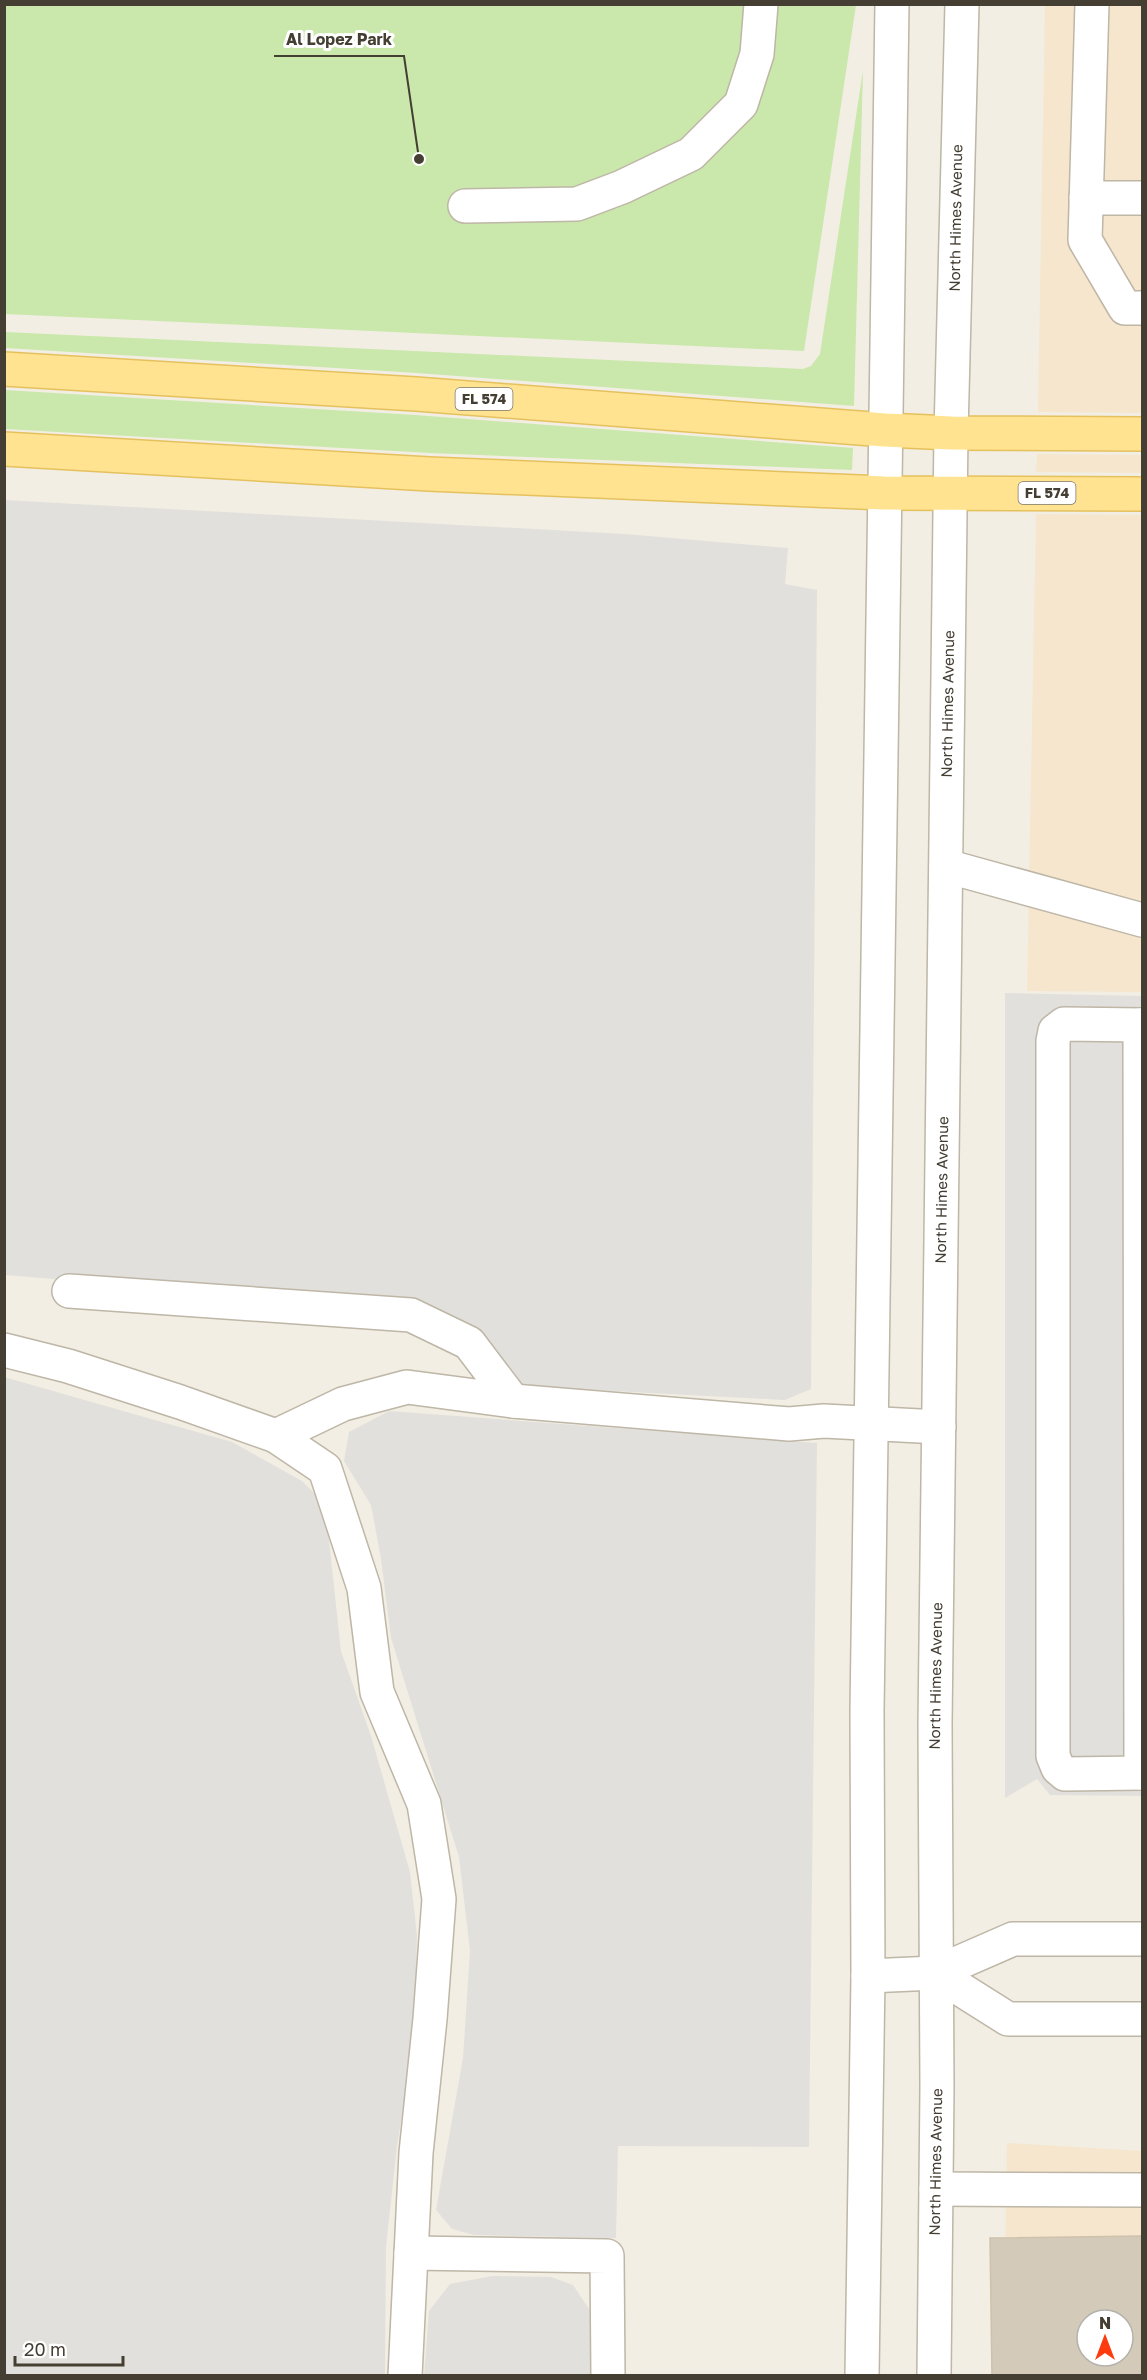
<svg xmlns="http://www.w3.org/2000/svg" width="1147" height="2380" viewBox="0 0 1147 2380" font-family="'Golos Text',sans-serif">
<style>
.commercial{fill:#f5e6cd;fill-rule:evenodd}
.green{fill:#cae8ab}
.parking{fill:#e2e0dc}
.building{fill:#d4cab9;stroke:#cfc2ac;stroke-width:1.5;fill-rule:evenodd}
.lines{fill:none;stroke-linecap:round;stroke-linejoin:round}
.minor-casing{stroke:#beb6a6;stroke-width:36}
.major-casing{stroke:#e5c15e;stroke-width:36}
.minor{stroke:#fff;stroke-width:33}
.major{stroke:#ffe390;stroke-width:33}
.labels{text-anchor:middle;stroke-width:6;stroke-linejoin:round;paint-order:stroke}
.shield{fill:#fff;stroke:#7c7870;stroke-width:1.5}
.shield-label{font-size:14px;font-weight:bold;fill:#443e33}
.street-label{font-size:15px;fill:#443e33;stroke:#fff}
.leader{fill:none;stroke:#443e33;stroke-width:2}
.callout-dot{fill:#443e33;stroke:#fff;stroke-width:2}
.callout-label{font-size:16px;text-anchor:middle;font-weight:bold;fill:#443e33;stroke:#fff;stroke-width:6;stroke-linejoin:round;paint-order:stroke}
</style>
<rect width="100%" height="100%" fill="#f2eee3"/>
<g class="commercial">
<polygon points="1045,5 1142,5 1142,413 1038,412"/>
<polygon points="1037,454 1142,455 1142,473 1036,472"/>
<polygon points="1036,514 1142,515 1142,992 1027,991"/>
<path d="M1007,2143l135,8v224l-139,1zM1087,2320h36v36h-36z"/>
</g>
<g class="green">
<polygon points="5,5 856,5 804,351 5,314"/>
<polygon points="863,70 854,406 417,373 5,348 5,332 803,369 811,366 820,354"/>
<polygon points="5,390 415,415 853,448 852,470 430,453 5,429"/>
</g>
<g class="parking">
<polygon points="4,500 625,534 788,548 785,584 817,590 811,1389 785,1400 517,1386 419,1309 5,1275"/>
<polygon points="1005,993 1142,996 1142,1796 1050,1795 1037,1779 1005,1798"/>
<polygon points="4,1377 232,1442 302,1481 315,1494 328,1531 341,1651 371,1736 410,1872 417,1936 414,2040 397,2146 386,2247 385,2375 5,2375"/>
<polygon points="389,1411 817,1443 809,2147 618,2146 616,2238 474,2235 452,2229 436,2210 463,2058 470,1951 459,1857 391,1638 381,1559 371,1505 344,1461 349,1432"/>
<polygon points="492,2276 551,2277 573,2285 593,2315 595,2375 424,2376 429,2311 450,2284"/>
</g>
<path class="building" d="M1142,2236v140h-150l-2,-138zM1087,2320h36v36h-36z"/>
<g class="lines">
<g class="minor-casing">
<g id="minor">
<polyline points="1092,4 1085,240 1125,308 1142,308"/>
<polyline points="1086,198 1142,198"/>
<polyline points="465,206 577,204 622,187 691,154 741,104 757,54 761,4"/>
<polyline points="946,866 1142,920"/>
<polyline points="1140,1025 1141,1773"/>
<polyline points="1142,1025 1064,1024 1055,1031 1053,1041 1053,1756 1058,1768 1065,1774 1142,1773"/>
<polyline points="69,1291 411,1315 469,1343 513,1401 407,1387 343,1404 276,1436"/>
<polyline points="4,1350 68,1366 180,1402 276,1436 325,1469 364,1588 377,1692 424,1804 439,1899 430,2019 416,2153 405,2376"/>
<polyline points="513,1401 789,1424 824,1421 939,1427"/>
<polyline points="935,1973 1008,2019 1142,2019"/>
<polyline points="868,1976 935,1973 1013,1939 1142,1939"/>
<polyline points="936,2189 1142,2190"/>
<polyline points="411,2253 607,2256 608,2376"/>
<polyline points="862,2376 868,1976 867,1711 892,4"/>
<polyline points="934,2376 937,2088 935,1724 951,433 962,4"/>
</g>
</g>
<g class="major-casing">
<g id="major">
<polyline points="4,369 416,394 885,430 951,433 1142,434"/>
<polyline points="4,449 429,474 884,493 1142,494"/>
</g>
</g>
<use href="#minor" class="minor"/>
<use href="#major" class="major"/>
</g>
<g class="labels">
<g class="shield">
<rect x="455.5" y="388" width="57" height="22" rx="4.5"/>
<rect x="1018.5" y="482" width="57" height="22" rx="4.5"/>
</g>
<g class="shield-label">
<text x="484" y="404">FL 574</text>
<text x="1047" y="498">FL 574</text>
</g>
<g class="street-label">
<text transform="translate(956 218) rotate(-89)" y="5">North Himes Avenue</text>
<text transform="translate(948 704) rotate(-89)" y="5">North Himes Avenue</text>
<text transform="translate(942 1190) rotate(-89)" y="5">North Himes Avenue</text>
<text transform="translate(936 1676) rotate(-89)" y="5">North Himes Avenue</text>
<text transform="translate(936 2162) rotate(-89)" y="5">North Himes Avenue</text>
</g>
</g>
<path class="leader" d="M419 159L404 56H274"/>
<circle class="callout-dot" cx="419" cy="159" r="6"/>
<g class="callout-label">
<text x="339" y="45">Al Lopez Park</text>
</g>
<rect width="1147" height="2380" fill="none" stroke="#443e33" stroke-width="12"/>
<g transform="translate(1105 2338)"><circle r="28" fill="#ffffff" stroke="#b4b2ad" stroke-width="1.5"/>
<path d="M0-4.5L10 22L0 15L-10 22Z" fill="#fe3a0e"/>
<text y="-9" font-size="16" font-weight="bold" text-anchor="middle" fill="#443e33">N</text>
</g>
<path d="M15 2356v9h108v-9" fill="none" stroke="#443e33" stroke-width="3"/>
<text x="24" y="2356" font-size="18" fill="#443e33" stroke="#ffffff" stroke-width="4.5" paint-order="stroke">20 m</text>
</svg>
